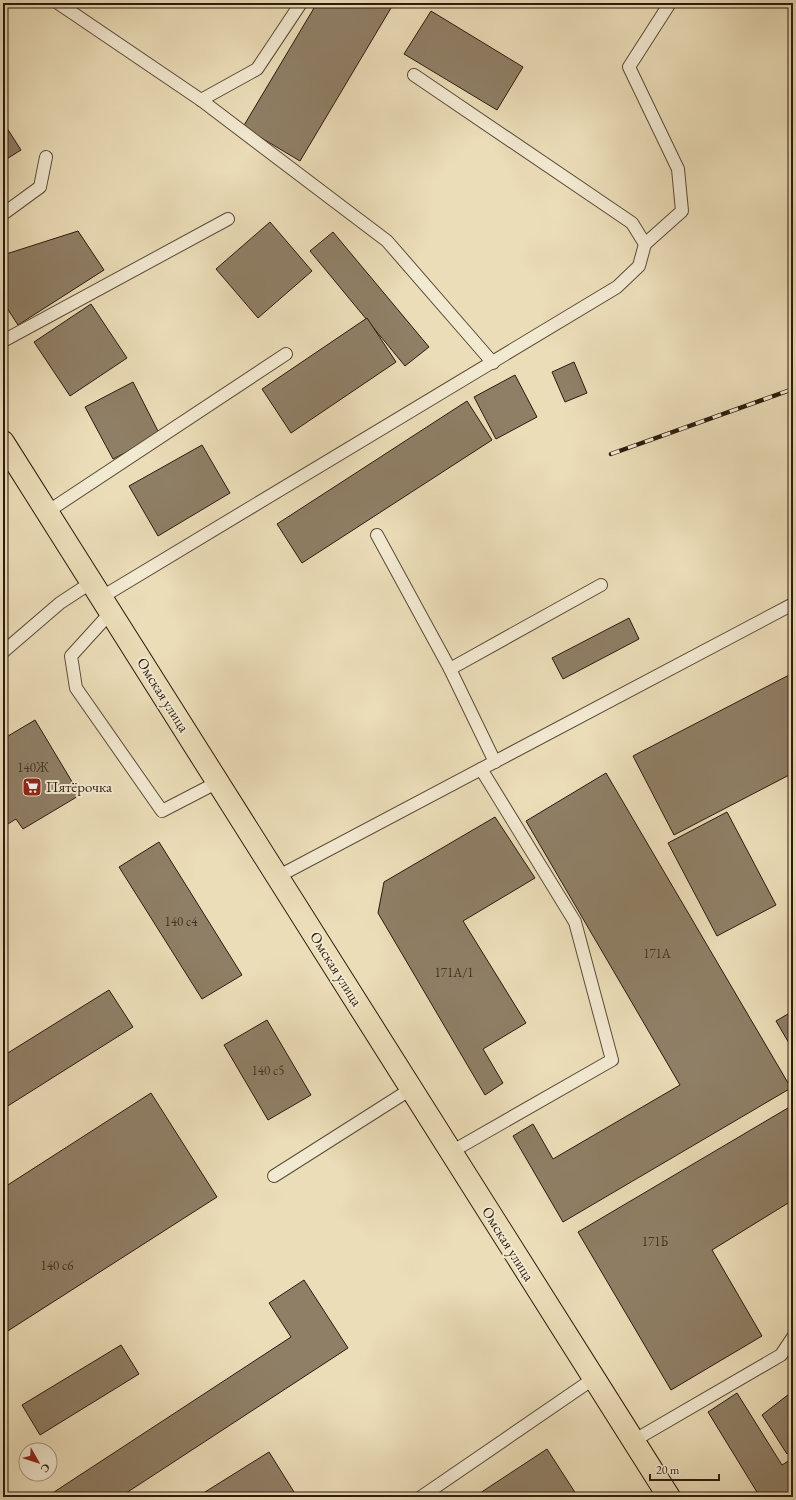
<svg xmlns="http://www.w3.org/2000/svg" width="796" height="1500" viewBox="0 0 796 1500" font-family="'EB Garamond',serif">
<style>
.building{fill:#8f7f66;stroke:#2b1a0d}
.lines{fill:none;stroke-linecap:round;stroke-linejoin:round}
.service-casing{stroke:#5b4b38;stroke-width:14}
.primary-casing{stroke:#2b1a0d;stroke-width:24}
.service{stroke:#f2e9d1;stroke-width:12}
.primary{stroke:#ebddb8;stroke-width:22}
.rail-casing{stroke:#2b1a0d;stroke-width:4.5}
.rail{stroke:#f2e9d1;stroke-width:3;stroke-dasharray:9;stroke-linecap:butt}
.labels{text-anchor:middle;stroke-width:4;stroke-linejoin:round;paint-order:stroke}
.number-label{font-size:13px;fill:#443323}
.street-label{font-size:15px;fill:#2b1a0d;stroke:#f2e9d1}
.poi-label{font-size:15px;fill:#2b1a0d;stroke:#f2e9d1;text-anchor:start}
</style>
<rect width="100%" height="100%" fill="#ebddb8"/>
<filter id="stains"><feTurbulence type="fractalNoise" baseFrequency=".005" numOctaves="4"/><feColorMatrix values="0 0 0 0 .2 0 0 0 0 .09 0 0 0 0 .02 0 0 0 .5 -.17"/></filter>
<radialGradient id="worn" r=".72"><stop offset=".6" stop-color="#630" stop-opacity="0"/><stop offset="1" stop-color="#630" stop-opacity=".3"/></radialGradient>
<g class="building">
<polygon points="317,3 394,3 300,161 243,127"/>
<polygon points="431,11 523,67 497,110 404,54"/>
<polygon points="5,125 21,150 5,160 3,156 3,126"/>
<polygon points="270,222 312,271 258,318 216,269"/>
<polygon points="78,231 104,270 18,325 3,302 3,255"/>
<polygon points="333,232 429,347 405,366 310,251"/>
<polygon points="91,304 127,358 70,396 34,342"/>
<polygon points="367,318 396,362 291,433 262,389"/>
<polygon points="574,362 587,393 565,402 552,372"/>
<polygon points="515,375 537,417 496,439 474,397"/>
<polygon points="133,382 160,435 113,459 85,407"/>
<polygon points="467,401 492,440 302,563 277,524"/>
<polygon points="202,445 230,493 158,536 129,486"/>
<polygon points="629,618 639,639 563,679 552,658"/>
<polygon points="793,673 793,773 674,835 633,756"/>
<polygon points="35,720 80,795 23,829 16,819 3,827 3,739"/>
<polygon points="606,773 791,1088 563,1222 513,1136 533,1124 553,1159 680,1085 526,821"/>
<polygon points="727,812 776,905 717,936 668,843"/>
<polygon points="495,817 535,878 463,921 526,1023 483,1049 503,1083 485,1095 378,913 384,882"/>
<polygon points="159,842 242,975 202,999 119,867"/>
<polygon points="109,990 133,1027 3,1109 3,1056"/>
<polygon points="793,1011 793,1050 776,1021"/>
<polygon points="267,1020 311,1095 268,1120 224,1045"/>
<polygon points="151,1093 217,1197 3,1334 3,1188"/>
<polygon points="793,1105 793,1200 712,1250 762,1336 671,1390 578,1232"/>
<polygon points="304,1280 348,1348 120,1497 53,1497 51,1494 291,1337 269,1303"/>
<polygon points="121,1345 139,1374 40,1435 22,1405"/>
<polygon points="793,1391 793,1449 787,1454 762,1415"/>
<polygon points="737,1393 782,1465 793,1458 793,1497 760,1497 708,1412"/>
<polygon points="547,1449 578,1497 474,1497"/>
<polygon points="269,1452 294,1492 286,1497 197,1497"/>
</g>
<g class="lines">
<g class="service-casing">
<g id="service">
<polyline points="58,3 201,100 387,241 493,363"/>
<polyline points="201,100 257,69 301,3"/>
<polyline points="3,214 40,187 46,157"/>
<polyline points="645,244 682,211 678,169 629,67 670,3"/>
<polyline points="3,341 228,219"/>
<polyline points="47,512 286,354"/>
<polyline points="377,535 450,669"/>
<polyline points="102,597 617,287 639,266 645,244 632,223 414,75"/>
<polyline points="111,612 71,656 76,688 162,811 218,782"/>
<polyline points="3,652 60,603 92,582"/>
<polyline points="495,762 450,669 601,585"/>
<polyline points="277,877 793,604"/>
<polyline points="451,1152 612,1060 575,922 481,769"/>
<polyline points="274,1176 411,1089"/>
<polyline points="633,1441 781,1355 793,1337"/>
<polyline points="421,1497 593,1379"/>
</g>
</g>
<g class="primary-casing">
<polyline id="primary" points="3,442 669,1497"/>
</g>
<use href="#service" class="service"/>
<use href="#primary" class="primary"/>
<g class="rail-casing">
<polyline id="rail" points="611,454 793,389"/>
</g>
<use href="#rail" class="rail"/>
</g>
<defs>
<g id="supermarket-square" transform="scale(1)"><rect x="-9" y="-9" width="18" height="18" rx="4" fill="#8f2418" stroke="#f2e9d1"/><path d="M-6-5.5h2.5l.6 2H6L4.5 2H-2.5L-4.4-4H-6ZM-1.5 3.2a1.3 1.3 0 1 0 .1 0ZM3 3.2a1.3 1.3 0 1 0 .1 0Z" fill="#fff"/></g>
</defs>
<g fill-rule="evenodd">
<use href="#supermarket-square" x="32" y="787"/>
</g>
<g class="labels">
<g class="number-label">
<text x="33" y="772">140Ж</text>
<text x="181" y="926">140 с4</text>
<text x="657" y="958">171А</text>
<text x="454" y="977">171А/1</text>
<text x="268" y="1075">140 с5</text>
<text x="655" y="1246">171Б</text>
<text x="57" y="1270">140 с6</text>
</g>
<g class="street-label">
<text transform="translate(163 695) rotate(58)" y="5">Омская улица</text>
<text transform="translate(336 969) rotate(58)" y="5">Омская улица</text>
<text transform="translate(508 1244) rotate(58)" y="5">Омская улица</text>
</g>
<g class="poi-label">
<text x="46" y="792">Пятёрочка</text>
</g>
</g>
<rect width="796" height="1500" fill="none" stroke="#ebddb8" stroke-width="16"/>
<rect x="4" y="4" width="788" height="1492" fill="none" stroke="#2b1a0d" stroke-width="2"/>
<rect x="8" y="8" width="780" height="1484" fill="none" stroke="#2b1a0d"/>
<g transform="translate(38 1462) rotate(129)"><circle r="19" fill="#f2e9d1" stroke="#a29683"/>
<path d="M0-3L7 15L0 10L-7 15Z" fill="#8f2418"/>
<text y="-6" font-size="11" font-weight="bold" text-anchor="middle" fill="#2b1a0d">С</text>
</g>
<path d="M650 1474v6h69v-6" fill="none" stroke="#2b1a0d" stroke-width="2"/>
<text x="656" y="1474" font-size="12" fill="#2b1a0d" stroke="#f2e9d1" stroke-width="3" paint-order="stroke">20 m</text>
<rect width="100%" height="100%" filter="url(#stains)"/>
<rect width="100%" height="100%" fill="url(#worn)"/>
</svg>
